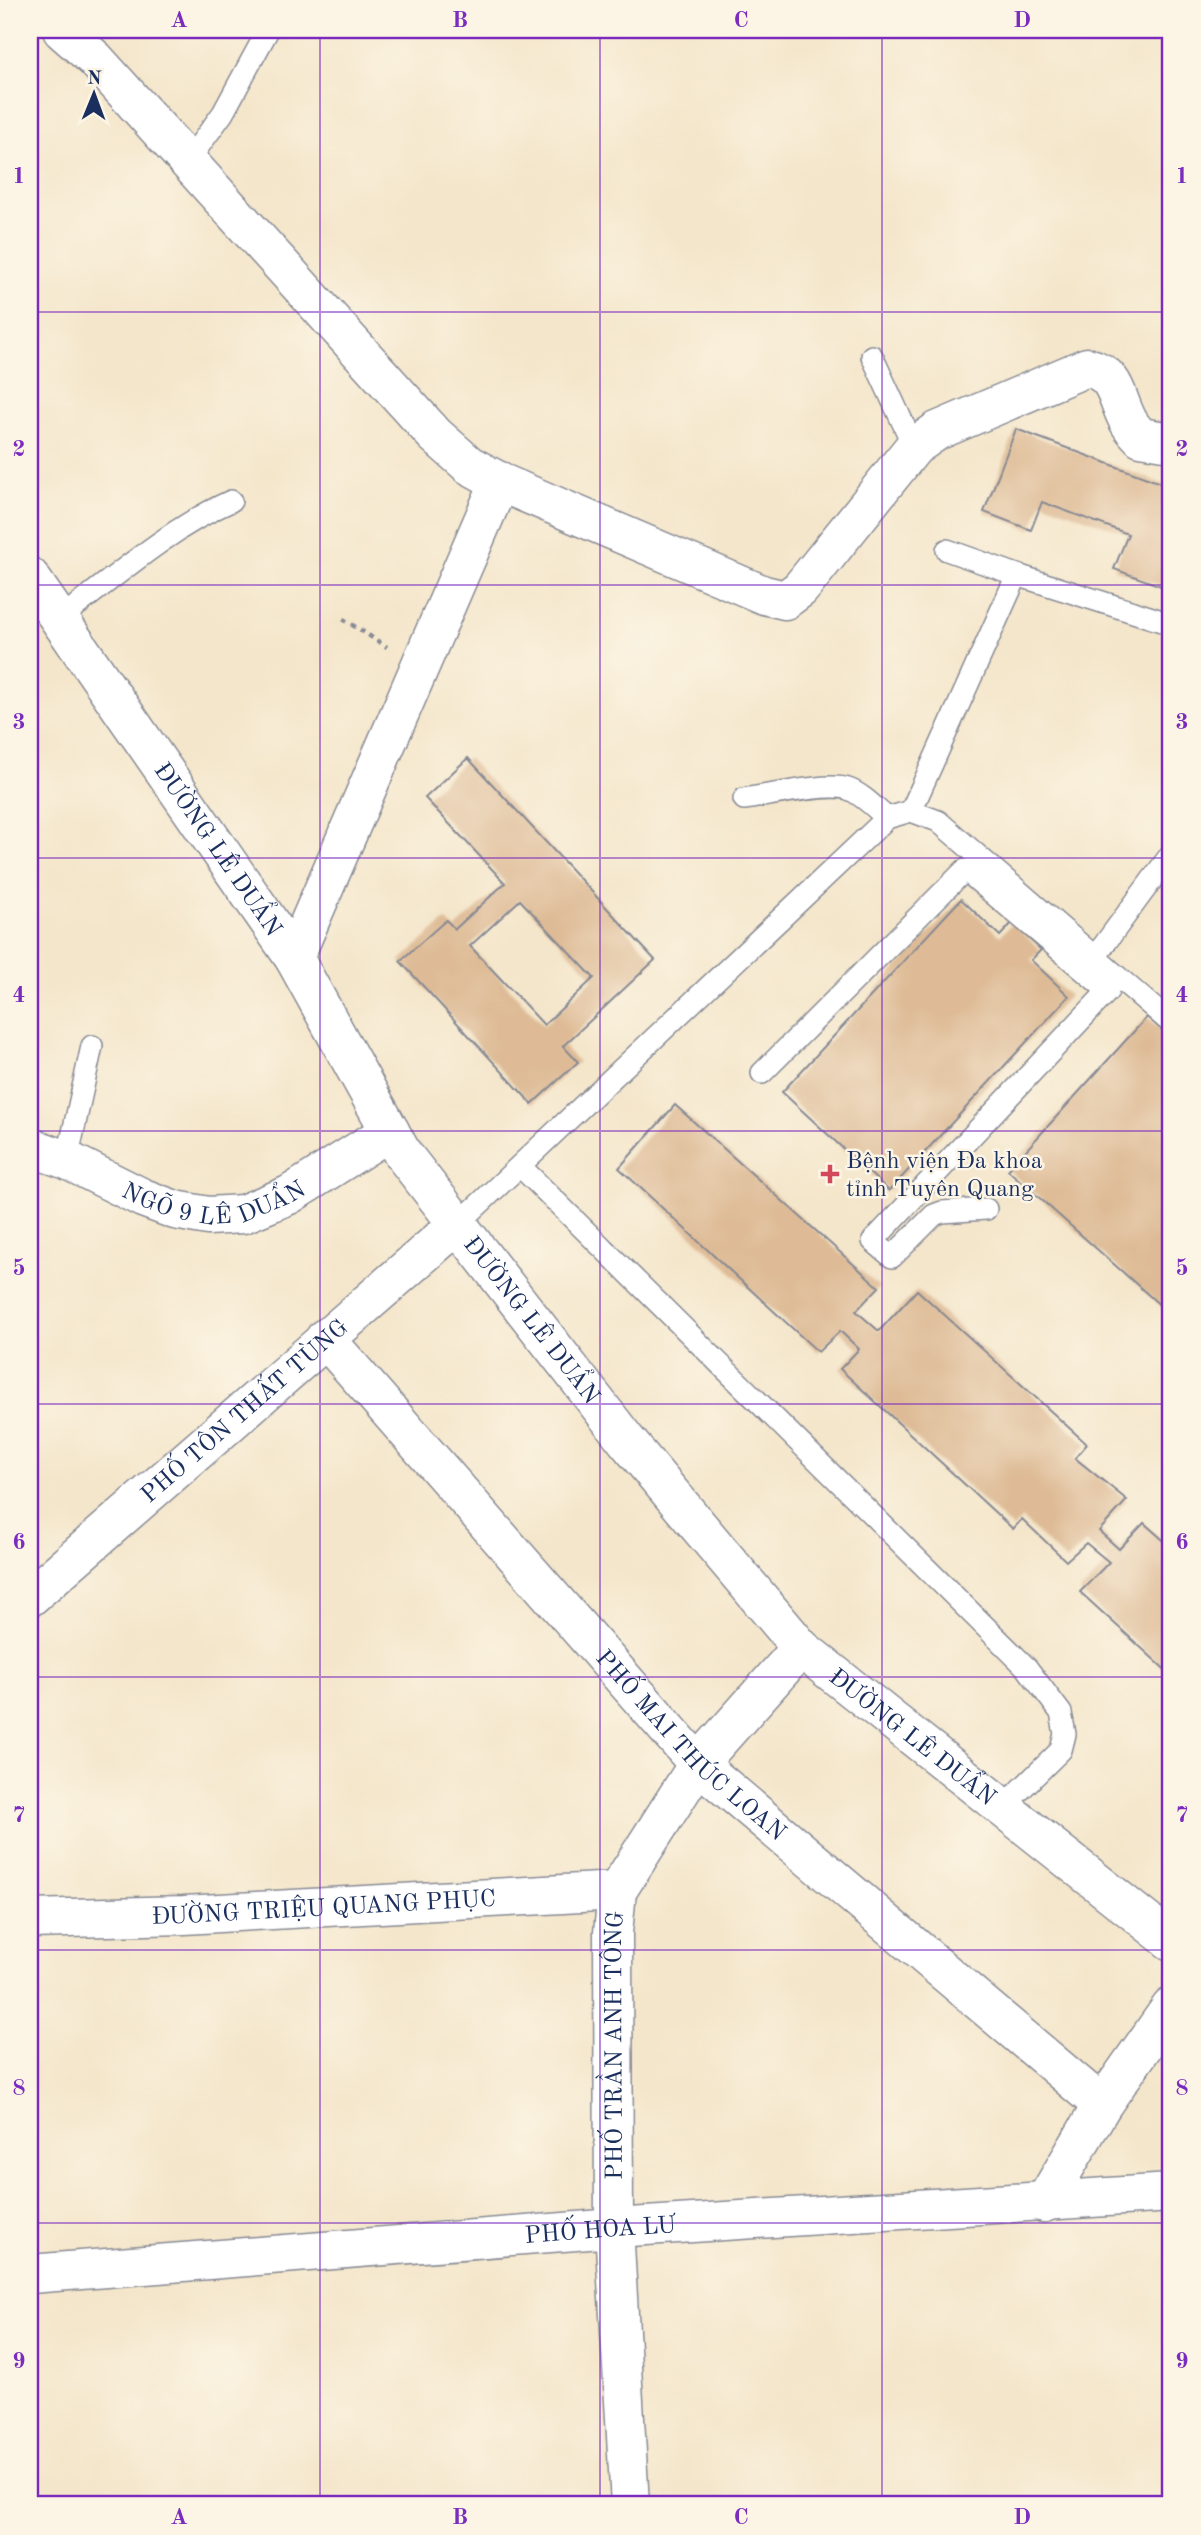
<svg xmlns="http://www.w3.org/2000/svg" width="1201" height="2535" viewBox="0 0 1201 2535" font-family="'Old Standard TT',serif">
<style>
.building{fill:#debb96;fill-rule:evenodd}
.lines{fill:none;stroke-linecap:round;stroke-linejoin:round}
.lane-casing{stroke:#888a94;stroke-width:24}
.street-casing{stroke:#888a94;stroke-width:41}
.path{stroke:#888a94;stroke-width:4.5;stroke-dasharray:5 5;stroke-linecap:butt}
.lane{stroke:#fff;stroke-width:21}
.street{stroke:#fff;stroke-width:38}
.grid{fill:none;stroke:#7b2cbf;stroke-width:2;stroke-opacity:0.55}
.poi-dot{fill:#d1495b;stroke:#fcf5e5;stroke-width:2.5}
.labels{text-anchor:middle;stroke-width:5;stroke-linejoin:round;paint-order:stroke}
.street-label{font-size:24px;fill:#1b2f5e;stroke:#fcf5e5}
.poi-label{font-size:24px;fill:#1b2f5e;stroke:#fcf5e5;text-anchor:start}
.neatline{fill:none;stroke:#7b2cbf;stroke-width:2.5}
.grid-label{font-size:23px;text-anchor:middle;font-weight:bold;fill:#7b2cbf}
</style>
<rect width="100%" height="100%" fill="#fcf5e5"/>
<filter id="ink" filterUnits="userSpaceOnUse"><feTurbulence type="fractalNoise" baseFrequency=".0143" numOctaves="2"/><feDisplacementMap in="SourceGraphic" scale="14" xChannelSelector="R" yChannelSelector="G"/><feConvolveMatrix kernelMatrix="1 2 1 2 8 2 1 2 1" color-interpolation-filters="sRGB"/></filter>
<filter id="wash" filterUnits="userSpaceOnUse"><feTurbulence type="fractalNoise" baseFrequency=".00686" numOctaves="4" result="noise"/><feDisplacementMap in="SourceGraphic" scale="28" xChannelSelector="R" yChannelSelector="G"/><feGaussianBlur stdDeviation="1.57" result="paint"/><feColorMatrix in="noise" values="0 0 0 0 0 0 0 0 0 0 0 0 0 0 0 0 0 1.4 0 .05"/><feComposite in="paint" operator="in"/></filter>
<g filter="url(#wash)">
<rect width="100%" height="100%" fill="#f4e6cb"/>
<g id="blocks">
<g class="building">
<polygon points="1016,429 1171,487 1171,582 1169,589 1114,569 1128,534 1042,502 1031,530 984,512"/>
<path d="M468,758l187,202 -92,86 15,16 -46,42 -132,-143 46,-41 9,9 50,-46 -80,-85zM520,900l74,78 -50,47 -74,-79z"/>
<polygon points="961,899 1000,936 1012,923 1041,950 1031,960 1069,996 889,1191 782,1092"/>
<polygon points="1147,1017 1171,1038 1171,1315 1008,1170"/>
<polygon points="675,1105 879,1287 856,1311 879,1331 917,1290 1087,1444 1075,1458 1127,1500 1099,1531 1119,1549 1144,1523 1171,1547 1171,1675 1080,1592 1109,1562 1086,1543 1066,1561 1022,1519 1013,1529 840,1369 859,1349 840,1331 818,1352 619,1168"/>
</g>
</g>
</g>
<g filter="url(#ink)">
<use href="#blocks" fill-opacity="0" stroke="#888a94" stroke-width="2"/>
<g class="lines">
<g class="lane-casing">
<g id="lane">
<polyline points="188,161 223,113 268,30"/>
<polyline points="872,356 914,447"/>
<polyline points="947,550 1017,575 1171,624"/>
<path d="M59,619c55,-41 109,-90 172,-118"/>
<path d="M744,799c23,-3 84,-17 104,-10 14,5 27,19 39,29"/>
<polyline points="911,811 1017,575"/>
<polyline points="762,1073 965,870 1107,990"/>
<polyline points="67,1160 92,1046"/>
<polyline points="520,1166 1027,1668 1061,1713 1065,1734 1061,1750 1002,1808"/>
<polyline points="986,1209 942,1212 934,1215 892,1257 873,1241 1108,991 1095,957 1171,854"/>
<polyline points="457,1225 887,818 911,811 938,821 1171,1023"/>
</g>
</g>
<g class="street-casing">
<g id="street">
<path d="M62,30l33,29 340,376 34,30 33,18 262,112 21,5 15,-11 114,-142 23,-16 150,-64c33,8 28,33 43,57 3,5 7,9 11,13l30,5"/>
<path id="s1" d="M30,577l264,381 108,195 224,287 175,208 370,293"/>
<polyline points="294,958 500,481"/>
<path id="s2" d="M30,1147l37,13 76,38 32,12 33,6 35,-2 46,-19 101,-64"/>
<path id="s3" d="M325,1338l373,426 404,341"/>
<path id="s4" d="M30,1597l427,-372"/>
<path id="s5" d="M30,1919l154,-4 433,-24"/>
<polyline points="1044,2203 1102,2105 1171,2007"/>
<path id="s6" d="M30,2274l584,-46 557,-35"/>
<path id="s7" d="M630,2505l-16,-277 -1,-295 4,-42 81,-127 103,-116"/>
</g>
</g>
<polyline class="path" points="343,619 387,647"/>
<use href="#lane" class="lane"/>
<use href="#street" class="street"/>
</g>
</g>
<path class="grid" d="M320,30v2475M600,30v2475M882,30v2475M30,312h1141M30,585h1141M30,858h1141M30,1131h1141M30,1404h1141M30,1677h1141M30,1950h1141M30,2223h1141"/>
<path class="poi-dot" d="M826.5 1163.5h7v7h7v7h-7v7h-7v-7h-7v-7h7z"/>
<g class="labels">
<g class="street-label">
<text dy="8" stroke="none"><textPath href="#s1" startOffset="331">ĐƯỜNG LÊ DUẨN</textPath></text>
<text dy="8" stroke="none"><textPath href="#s2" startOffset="198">NGÕ 9 LÊ DUẨN</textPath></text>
<text dy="8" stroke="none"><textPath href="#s1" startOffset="898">ĐƯỜNG LÊ DUẨN</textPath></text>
<text dy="8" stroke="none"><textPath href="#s4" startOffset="284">PHỐ TÔN THẤT TÙNG</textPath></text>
<text dy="8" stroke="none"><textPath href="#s1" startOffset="1465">ĐƯỜNG LÊ DUẨN</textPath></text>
<text dy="8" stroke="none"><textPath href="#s3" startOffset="548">PHỐ MAI THÚC LOAN</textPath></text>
<text dy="8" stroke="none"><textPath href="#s5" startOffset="294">ĐƯỜNG TRIỆU QUANG PHỤC</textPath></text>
<text dy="8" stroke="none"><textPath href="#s7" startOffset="460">PHỐ TRẦN ANH TÔNG</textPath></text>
<text dy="8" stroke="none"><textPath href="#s6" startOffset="572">PHỐ HOA LƯ</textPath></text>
</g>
<g class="poi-label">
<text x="846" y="1168">Bệnh viện Đa khoa<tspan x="846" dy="28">tỉnh Tuyên Quang</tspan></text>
</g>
</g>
<rect width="1201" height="2535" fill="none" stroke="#fcf5e5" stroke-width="77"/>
<g transform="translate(94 94) rotate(1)" stroke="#fcf5e5" stroke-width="5" paint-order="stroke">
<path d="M0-5L12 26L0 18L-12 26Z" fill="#1b2f5e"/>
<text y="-10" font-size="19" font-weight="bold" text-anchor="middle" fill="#1b2f5e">N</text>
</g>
<rect x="38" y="38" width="1124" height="2458" class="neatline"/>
<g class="grid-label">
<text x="179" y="27">A</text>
<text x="460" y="27">B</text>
<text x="741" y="27">C</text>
<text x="1022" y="27">D</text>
<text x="19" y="183">1</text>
<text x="1182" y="183">1</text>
<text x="19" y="456">2</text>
<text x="1182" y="456">2</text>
<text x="19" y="729">3</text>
<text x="1182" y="729">3</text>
<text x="19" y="1002">4</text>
<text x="1182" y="1002">4</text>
<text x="19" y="1275">5</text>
<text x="1182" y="1275">5</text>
<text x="19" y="1549">6</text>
<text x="1182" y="1549">6</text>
<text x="19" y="1822">7</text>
<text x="1182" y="1822">7</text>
<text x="19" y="2095">8</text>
<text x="1182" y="2095">8</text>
<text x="19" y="2368">9</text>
<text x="1182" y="2368">9</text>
<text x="179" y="2524">A</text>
<text x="460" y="2524">B</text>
<text x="741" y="2524">C</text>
<text x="1022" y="2524">D</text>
</g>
</svg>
